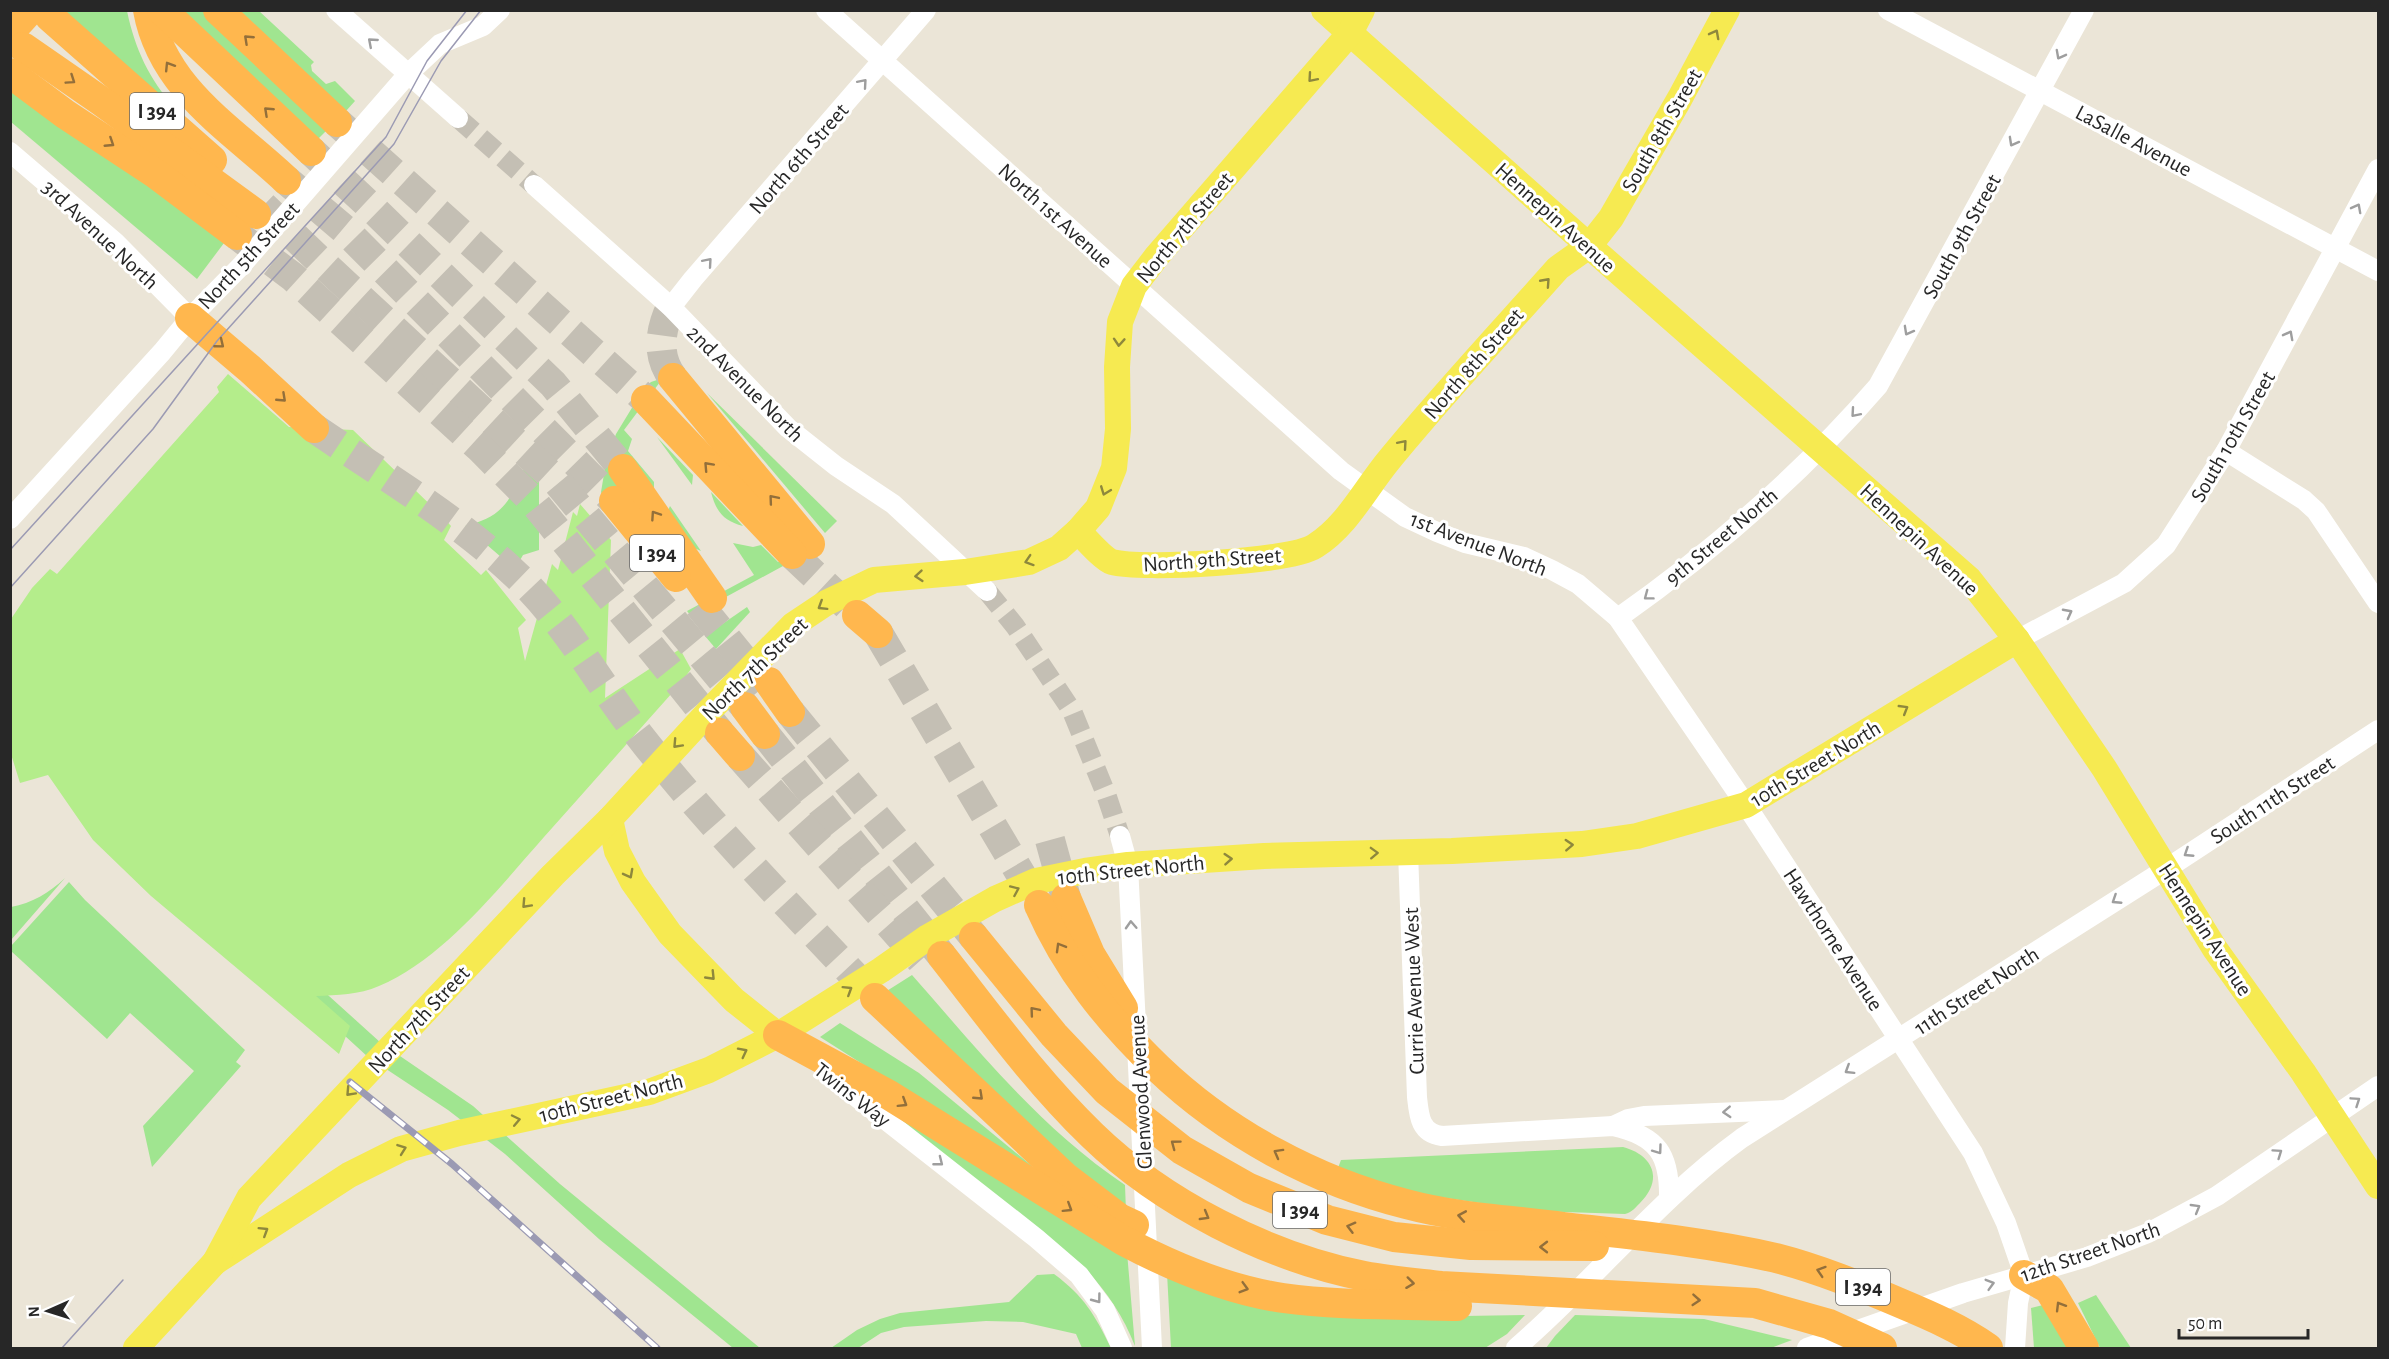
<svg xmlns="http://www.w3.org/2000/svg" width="2389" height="1359" viewBox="0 0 2389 1359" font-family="'Alegreya Sans',sans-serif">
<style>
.green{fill:#a0e590}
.pitch{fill:#b4ed8b}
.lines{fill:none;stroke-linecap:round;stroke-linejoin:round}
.minor-tunnel{stroke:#c4bfb4;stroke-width:20;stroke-dasharray:20 10;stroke-linecap:butt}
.highway-tunnel{stroke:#c4bfb4;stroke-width:30;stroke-dasharray:30 15;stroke-linecap:butt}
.minor{stroke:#fff;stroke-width:20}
.major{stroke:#f6ea51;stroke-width:26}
.highway{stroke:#ffb74e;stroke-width:30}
.tram{stroke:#9b9ab3;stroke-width:1.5}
.rail-casing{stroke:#9b9ab3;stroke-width:7}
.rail{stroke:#fff;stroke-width:4.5;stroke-dasharray:14;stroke-linecap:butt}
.oneway{stroke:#8e883c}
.oneway2{stroke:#936f3a}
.oneway3{stroke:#9e9e9e}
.labels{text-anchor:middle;stroke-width:6;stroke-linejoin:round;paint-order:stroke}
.shield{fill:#fff;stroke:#686868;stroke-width:1.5}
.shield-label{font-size:21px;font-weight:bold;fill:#272727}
.street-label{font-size:22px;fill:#272727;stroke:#fff}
</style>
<rect width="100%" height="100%" fill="#ebe5d7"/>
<g class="green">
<path d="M59,11h68c8,38 22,68 48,97z"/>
<polygon points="168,11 208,11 330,127 312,145"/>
<polygon points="240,11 259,11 314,62 311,65 312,71 326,84 335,81 355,101 346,111"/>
<polygon points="10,90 171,200 224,243 197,279 11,122"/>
<polygon points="663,378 624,430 632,439 628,451 654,482 654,492 610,515 601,492 606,462 616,434 644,388 651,382"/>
<polygon points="707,393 837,521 825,533"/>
<polygon points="657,437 693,475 692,485"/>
<path d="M520,470l19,1v79l-16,5 -8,14 -50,-43c33,-8 47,-22 55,-56z"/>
<path d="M711,492l32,34c-19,-5 -27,-14 -32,-34z"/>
<polygon points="670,506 701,551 692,547 667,513"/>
<polygon points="823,538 816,548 691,616 687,611 754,575 733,543 753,547 761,545 778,562"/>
<polygon points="747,607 750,612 716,649 705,636"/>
<polygon points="10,667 130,816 381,1043 473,1106 560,1184 760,1348 733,1348 599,1239 505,1154 448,1110 368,1057 167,873"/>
<path d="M65,878l-54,62v-33c21,-4 38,-14 54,-29z"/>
<polygon points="69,882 85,900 245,1050 236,1062 241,1066 152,1167 143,1126 194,1071 130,1013 107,1039 11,951 11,946"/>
<path d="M912,975c68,77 127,152 213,210l1,27 -244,-218z"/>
<polygon points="840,1023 919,1073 1032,1166 1028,1169 820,1037"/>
<path d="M895,1111l232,141 8,94c-12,-31 -29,-55 -51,-79l-192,-151z"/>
<path d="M1623,1147c30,8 41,32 17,56 -5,5 -8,9 -15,11l-90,-3 -123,-18 -74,-25 3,-8z"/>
<polygon points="1167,1273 1401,1317 1525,1315 1507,1334 1485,1348 1171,1348"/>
<path d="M1054,1274c30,22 41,41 57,74h-29l-6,-14 -53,-12 -37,-1 -82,6 -23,6 -23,15h-27l26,-18 23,-11 20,-6 109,-11 28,-27z"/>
<polygon points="2096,1295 2131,1348 2100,1348 2078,1303"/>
<polygon points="2047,1304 2070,1348 2034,1348 2031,1308"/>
<polygon points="1575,1315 1704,1319 1792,1340 1771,1348 1546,1348 1555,1336"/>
</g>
<path class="pitch" d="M228,374l61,53 64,3 91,88 7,8 -7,14 37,35 5,-5 40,50 -8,8 7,33 27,-97 6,6 15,-58 4,4 3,-12 31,36 -6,158 75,-49 11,20 -10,14c-46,51 -91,103 -137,154 -46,52 -101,122 -165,149 -20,9 -42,9 -63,10l34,30 -11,28 -188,-158 -58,-56 -45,-65 -28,8 -9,-29 -1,-133 3,-5 19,-28 18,-19 7,5 162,-182 -2,-5z"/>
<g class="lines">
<g class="minor-tunnel">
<polyline points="458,118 534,185"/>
<polyline points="987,591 1015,626 1072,711 1106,794 1120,836"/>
</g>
<g class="highway-tunnel">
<polyline points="337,122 646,400"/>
<polyline points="311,151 370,206 553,384 623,469"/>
<polyline points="286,180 345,230 614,501"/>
<polyline points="263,206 320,261 555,479 745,707"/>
<polyline points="237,235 293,277 480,448 533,501 720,733"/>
<path d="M671,307c-11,23 -15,49 2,71"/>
<path d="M314,428c67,46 141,89 201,146 51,47 84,111 127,165 72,91 154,174 233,259"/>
<polyline points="792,554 857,615"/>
<polyline points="699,605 765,686"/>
<polyline points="878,633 1039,905"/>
<polyline points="790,712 974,937"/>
<polyline points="765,734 942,956"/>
<polyline points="740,756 921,960"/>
<polyline points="1050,840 1066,898"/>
</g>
<g class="minor">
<polyline points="336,10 458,118"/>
<polyline points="826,10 1341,471 1405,517 1437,532 1465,543 1524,557 1552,570 1578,584 1618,618 1746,805 1973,1153 2006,1223 2024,1275"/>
<polyline points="1888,10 2378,271"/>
<polyline points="10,152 115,242 190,318"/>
<polyline points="534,185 671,307 788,428 836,466 893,504 987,591"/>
<polyline points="671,307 693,279 926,10"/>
<polyline points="2226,451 2304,500 2316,511 2378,603"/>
<polyline points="10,519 162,352 190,318 241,266 408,74 440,44 483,26 500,10"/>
<path d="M1618,618c95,-67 184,-144 260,-232l206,-376"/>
<polyline points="2017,640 2124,583 2166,545 2226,451 2378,169"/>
<polyline points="1120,836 1128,865 1152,1348"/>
<path d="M1408,852l9,245c2,19 3,36 25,39l171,-10c45,10 57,29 56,73"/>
<polyline points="827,1074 1036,1238 1079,1275 1105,1310 1122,1348"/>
<polyline points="1613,1126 1628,1119 1644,1116 1785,1110"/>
<path d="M1516,1348c78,-67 142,-149 226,-210l424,-269 212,-139"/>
<polyline points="1807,1348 1963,1293 2087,1257 2148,1233 2217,1196 2378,1086"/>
<polyline points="2015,1348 2018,1303 2024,1275"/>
</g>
<g class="major">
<polyline points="1324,10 1589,246 1969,579 2017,640 2104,768 2215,949 2303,1072 2378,1186"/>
<path d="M1078,531c8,8 25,28 34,31 29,8 179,0 203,-16 32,-20 50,-57 74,-86 54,-66 112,-128 169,-192l31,-22 22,-28 69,-120 47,-88"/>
<polyline points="610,819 617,851 633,882 670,934 734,1000 778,1035"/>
<polyline points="215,1262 349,1175 401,1149 459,1133 649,1092 709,1070 778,1035 881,970 928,937 995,899 1036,881 1085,871 1128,865 1264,856 1452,851 1582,844 1637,836 1746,805 2017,640"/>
<polyline points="136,1348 215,1262 249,1198 553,875 610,819 711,709 793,625 826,603 874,580 965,572 1029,562 1059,548 1078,531 1098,508 1114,468 1118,429 1117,367 1120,322 1134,286 1157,256 1350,33 1362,10"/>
</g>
<g class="highway">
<path d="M148,10c14,79 84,119 138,170"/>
<polyline points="162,10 311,151"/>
<polyline points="218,10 337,122"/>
<polyline points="50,17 212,160"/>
<polyline points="10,32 30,10"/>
<polyline points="23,47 101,101 256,214"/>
<polyline points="10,73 65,114 156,174 237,235"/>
<polyline points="190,318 250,369 314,428"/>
<polyline points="673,378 810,544"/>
<polyline points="646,400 792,554"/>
<polyline points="623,469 712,598"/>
<polyline points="614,501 676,577"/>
<polyline points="857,615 878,633"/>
<polyline points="769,682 790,712"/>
<polyline points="745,707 765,734"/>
<polyline points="720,733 740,756"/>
<polyline points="1066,898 1090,954 1123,1008"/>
<path d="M1039,905c28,64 69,115 119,163 68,65 157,113 248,136 52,14 105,16 158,23 70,8 143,15 212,31 43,11 84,28 124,45 31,13 61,26 88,45"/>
<polyline points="974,937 1054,1035 1107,1091 1182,1150 1249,1188 1327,1220 1394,1237 1471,1245 1594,1246"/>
<path d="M942,956c48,61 94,125 150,179 70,68 176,122 272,141 26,5 51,7 77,10l314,17 74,21 53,24"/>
<polyline points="875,998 1065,1177 1119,1218 1134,1225"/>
<path d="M778,1035l111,60 235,146c49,26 104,49 159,57 57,8 116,6 174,8"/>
<polyline points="2024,1275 2049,1289 2084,1348"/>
</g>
<g class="tram">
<polyline points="10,550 386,137 427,61 467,10"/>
<polyline points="10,588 153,429 217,341 394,144 441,61 481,10"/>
<polyline points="62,1348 123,1280"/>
</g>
<g class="rail-casing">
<polyline id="rail" points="350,1082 452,1164 657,1348"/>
</g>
<use href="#rail" class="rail"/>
</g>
<defs><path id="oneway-chevron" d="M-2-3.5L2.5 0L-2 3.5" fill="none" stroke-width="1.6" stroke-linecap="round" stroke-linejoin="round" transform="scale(1.5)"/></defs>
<g class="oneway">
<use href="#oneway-chevron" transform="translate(1715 34) rotate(-62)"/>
<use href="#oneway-chevron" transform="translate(1312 78) rotate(131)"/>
<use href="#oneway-chevron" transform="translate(1546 282) rotate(-48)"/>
<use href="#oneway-chevron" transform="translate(1119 342) rotate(94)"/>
<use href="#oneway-chevron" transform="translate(1403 444) rotate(-49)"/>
<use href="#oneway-chevron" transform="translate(1105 491) rotate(111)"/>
<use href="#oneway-chevron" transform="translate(1029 561) rotate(162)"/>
<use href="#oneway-chevron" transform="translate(919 576) rotate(175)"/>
<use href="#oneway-chevron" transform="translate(822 606) rotate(148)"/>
<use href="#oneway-chevron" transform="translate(1904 709) rotate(-31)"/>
<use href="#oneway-chevron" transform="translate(677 744) rotate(133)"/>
<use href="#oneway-chevron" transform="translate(1569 845) rotate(-3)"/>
<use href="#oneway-chevron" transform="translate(1374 853) rotate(-2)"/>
<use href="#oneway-chevron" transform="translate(1228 859) rotate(-4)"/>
<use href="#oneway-chevron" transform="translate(629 874) rotate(62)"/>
<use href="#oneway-chevron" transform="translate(1015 890) rotate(-24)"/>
<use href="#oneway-chevron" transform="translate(526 904) rotate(133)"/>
<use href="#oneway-chevron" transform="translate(711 976) rotate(46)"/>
<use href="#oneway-chevron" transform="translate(848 990) rotate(-32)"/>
<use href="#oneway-chevron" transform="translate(743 1052) rotate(-27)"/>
<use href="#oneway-chevron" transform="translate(350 1092) rotate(133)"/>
<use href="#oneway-chevron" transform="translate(516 1120) rotate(-12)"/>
<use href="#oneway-chevron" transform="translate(402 1149) rotate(-20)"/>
<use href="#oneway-chevron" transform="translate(264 1231) rotate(-32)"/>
</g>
<g class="oneway2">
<use href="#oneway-chevron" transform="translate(248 39) rotate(-137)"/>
<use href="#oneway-chevron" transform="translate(169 66) rotate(-122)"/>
<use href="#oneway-chevron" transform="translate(71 80) rotate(34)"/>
<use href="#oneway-chevron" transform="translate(268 111) rotate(-137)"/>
<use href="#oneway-chevron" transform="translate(110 143) rotate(33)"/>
<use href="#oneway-chevron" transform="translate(220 344) rotate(39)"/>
<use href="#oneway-chevron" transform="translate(282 398) rotate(43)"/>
<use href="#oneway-chevron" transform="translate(708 466) rotate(-133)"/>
<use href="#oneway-chevron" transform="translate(773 499) rotate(-130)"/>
<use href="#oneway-chevron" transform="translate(655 515) rotate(-124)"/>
<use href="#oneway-chevron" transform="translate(1060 947) rotate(-120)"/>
<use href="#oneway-chevron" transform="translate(1034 1011) rotate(-130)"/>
<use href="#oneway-chevron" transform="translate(979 1096) rotate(43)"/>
<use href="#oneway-chevron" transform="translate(903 1103) rotate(32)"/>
<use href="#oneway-chevron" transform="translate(1175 1144) rotate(-143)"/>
<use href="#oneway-chevron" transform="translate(1278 1153) rotate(-151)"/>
<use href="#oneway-chevron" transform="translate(1068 1208) rotate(32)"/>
<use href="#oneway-chevron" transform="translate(1205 1216) rotate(30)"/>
<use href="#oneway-chevron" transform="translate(1462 1216) rotate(-170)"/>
<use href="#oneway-chevron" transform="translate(1351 1227) rotate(-165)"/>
<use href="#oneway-chevron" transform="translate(1544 1247) rotate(-180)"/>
<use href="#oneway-chevron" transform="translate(1821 1271) rotate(-162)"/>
<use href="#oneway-chevron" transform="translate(1410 1283) rotate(7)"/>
<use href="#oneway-chevron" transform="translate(1244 1288) rotate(16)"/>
<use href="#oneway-chevron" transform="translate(1696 1300) rotate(4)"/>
<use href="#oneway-chevron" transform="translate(2060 1306) rotate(-121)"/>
</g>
<g class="oneway3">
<use href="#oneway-chevron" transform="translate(372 42) rotate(-139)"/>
<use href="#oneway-chevron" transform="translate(2060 55) rotate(118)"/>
<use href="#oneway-chevron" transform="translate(863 83) rotate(-49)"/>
<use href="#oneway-chevron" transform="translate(2013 142) rotate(119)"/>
<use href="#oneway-chevron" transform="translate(2357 208) rotate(-62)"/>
<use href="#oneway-chevron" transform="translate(708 262) rotate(-49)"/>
<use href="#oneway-chevron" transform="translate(1908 331) rotate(119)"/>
<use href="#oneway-chevron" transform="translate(2289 335) rotate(-62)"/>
<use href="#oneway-chevron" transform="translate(1855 413) rotate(131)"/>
<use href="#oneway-chevron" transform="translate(1648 596) rotate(143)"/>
<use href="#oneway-chevron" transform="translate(2068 613) rotate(-28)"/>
<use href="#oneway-chevron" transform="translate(2188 853) rotate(147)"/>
<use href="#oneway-chevron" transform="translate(2116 900) rotate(147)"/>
<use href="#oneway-chevron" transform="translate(1131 925) rotate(-93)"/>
<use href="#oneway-chevron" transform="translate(1849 1070) rotate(148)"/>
<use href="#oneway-chevron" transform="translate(2356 1101) rotate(-34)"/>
<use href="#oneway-chevron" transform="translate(1727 1112) rotate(177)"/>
<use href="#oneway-chevron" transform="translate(1658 1150) rotate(54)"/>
<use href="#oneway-chevron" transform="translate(2278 1153) rotate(-35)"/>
<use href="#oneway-chevron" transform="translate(939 1162) rotate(38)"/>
<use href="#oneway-chevron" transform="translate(2196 1208) rotate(-30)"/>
<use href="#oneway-chevron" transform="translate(1990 1284) rotate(-16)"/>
<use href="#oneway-chevron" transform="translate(1097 1299) rotate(53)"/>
</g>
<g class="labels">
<g class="shield">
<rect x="130" y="93" width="54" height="36" rx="4.5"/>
<rect x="630" y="535" width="54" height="36" rx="4.5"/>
<rect x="1273" y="1192" width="54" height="36" rx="4.5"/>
<rect x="1836" y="1269" width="54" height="36" rx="4.5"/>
</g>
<g class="shield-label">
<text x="157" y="118">I 394</text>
<text x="657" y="560">I 394</text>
<text x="1300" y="1217">I 394</text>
<text x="1863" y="1294">I 394</text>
</g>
<g class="street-label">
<text transform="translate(1661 130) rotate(-60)" y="8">South 8th Street</text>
<text transform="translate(2134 140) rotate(28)" y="8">LaSalle Avenue</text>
<text transform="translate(798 158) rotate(-49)" y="8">North 6th Street</text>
<text transform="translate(1056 215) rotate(42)" y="8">North 1st Avenue</text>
<text transform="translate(1556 217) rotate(42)" y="8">Hennepin Avenue</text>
<text transform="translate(1184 227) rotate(-50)" y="8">North 7th Street</text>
<text transform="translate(101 234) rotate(43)" y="8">3rd Avenue North</text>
<text transform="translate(1961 236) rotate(-61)" y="8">South 9th Street</text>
<text transform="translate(248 255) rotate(-47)" y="8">North 5th Street</text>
<text transform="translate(1473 363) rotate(-49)" y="8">North 8th Street</text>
<text transform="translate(746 383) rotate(45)" y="8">2nd Avenue North</text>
<text transform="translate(2232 436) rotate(-60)" y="8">South 10th Street</text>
<text transform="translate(1721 536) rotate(-40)" y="8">9th Street North</text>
<text transform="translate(1920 539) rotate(43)" y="8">Hennepin Avenue</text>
<text transform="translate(1479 543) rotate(21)" y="8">1st Avenue North</text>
<text transform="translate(1212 559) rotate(-4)" y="8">North 9th Street</text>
<text transform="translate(754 668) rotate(-44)" y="8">North 7th Street</text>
<text transform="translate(1815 763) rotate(-31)" y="8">10th Street North</text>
<text transform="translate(2272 799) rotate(-33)" y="8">South 11th Street</text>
<text transform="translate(1131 869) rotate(-6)" y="8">10th Street North</text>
<text transform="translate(2206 929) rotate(57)" y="8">Hennepin Avenue</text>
<text transform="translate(1834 939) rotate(57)" y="8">Hawthorne Avenue</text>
<text transform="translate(1976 990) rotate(-33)" y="8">11th Street North</text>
<text transform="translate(1413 991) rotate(-92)" y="8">Currie Avenue West</text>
<text transform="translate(418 1019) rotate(-47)" y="8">North 7th Street</text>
<text transform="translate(1140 1092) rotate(-93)" y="8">Glenwood Avenue</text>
<text transform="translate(853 1094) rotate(38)" y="8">Twins Way</text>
<text transform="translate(611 1097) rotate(-14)" y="8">10th Street North</text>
<text transform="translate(2090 1251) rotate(-19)" y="8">12th Street North</text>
</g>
</g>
<rect width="2389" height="1359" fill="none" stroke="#272727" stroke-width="24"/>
<g transform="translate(48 1311) rotate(267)" stroke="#ffffff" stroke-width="4.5" paint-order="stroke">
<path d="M0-4.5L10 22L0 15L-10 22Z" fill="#272727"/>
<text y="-9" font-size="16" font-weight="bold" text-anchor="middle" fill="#272727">N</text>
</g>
<path d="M2179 1329v9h129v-9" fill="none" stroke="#272727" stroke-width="3"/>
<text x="2188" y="1329" font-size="18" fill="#272727" stroke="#ffffff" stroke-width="4.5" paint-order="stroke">50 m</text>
</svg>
